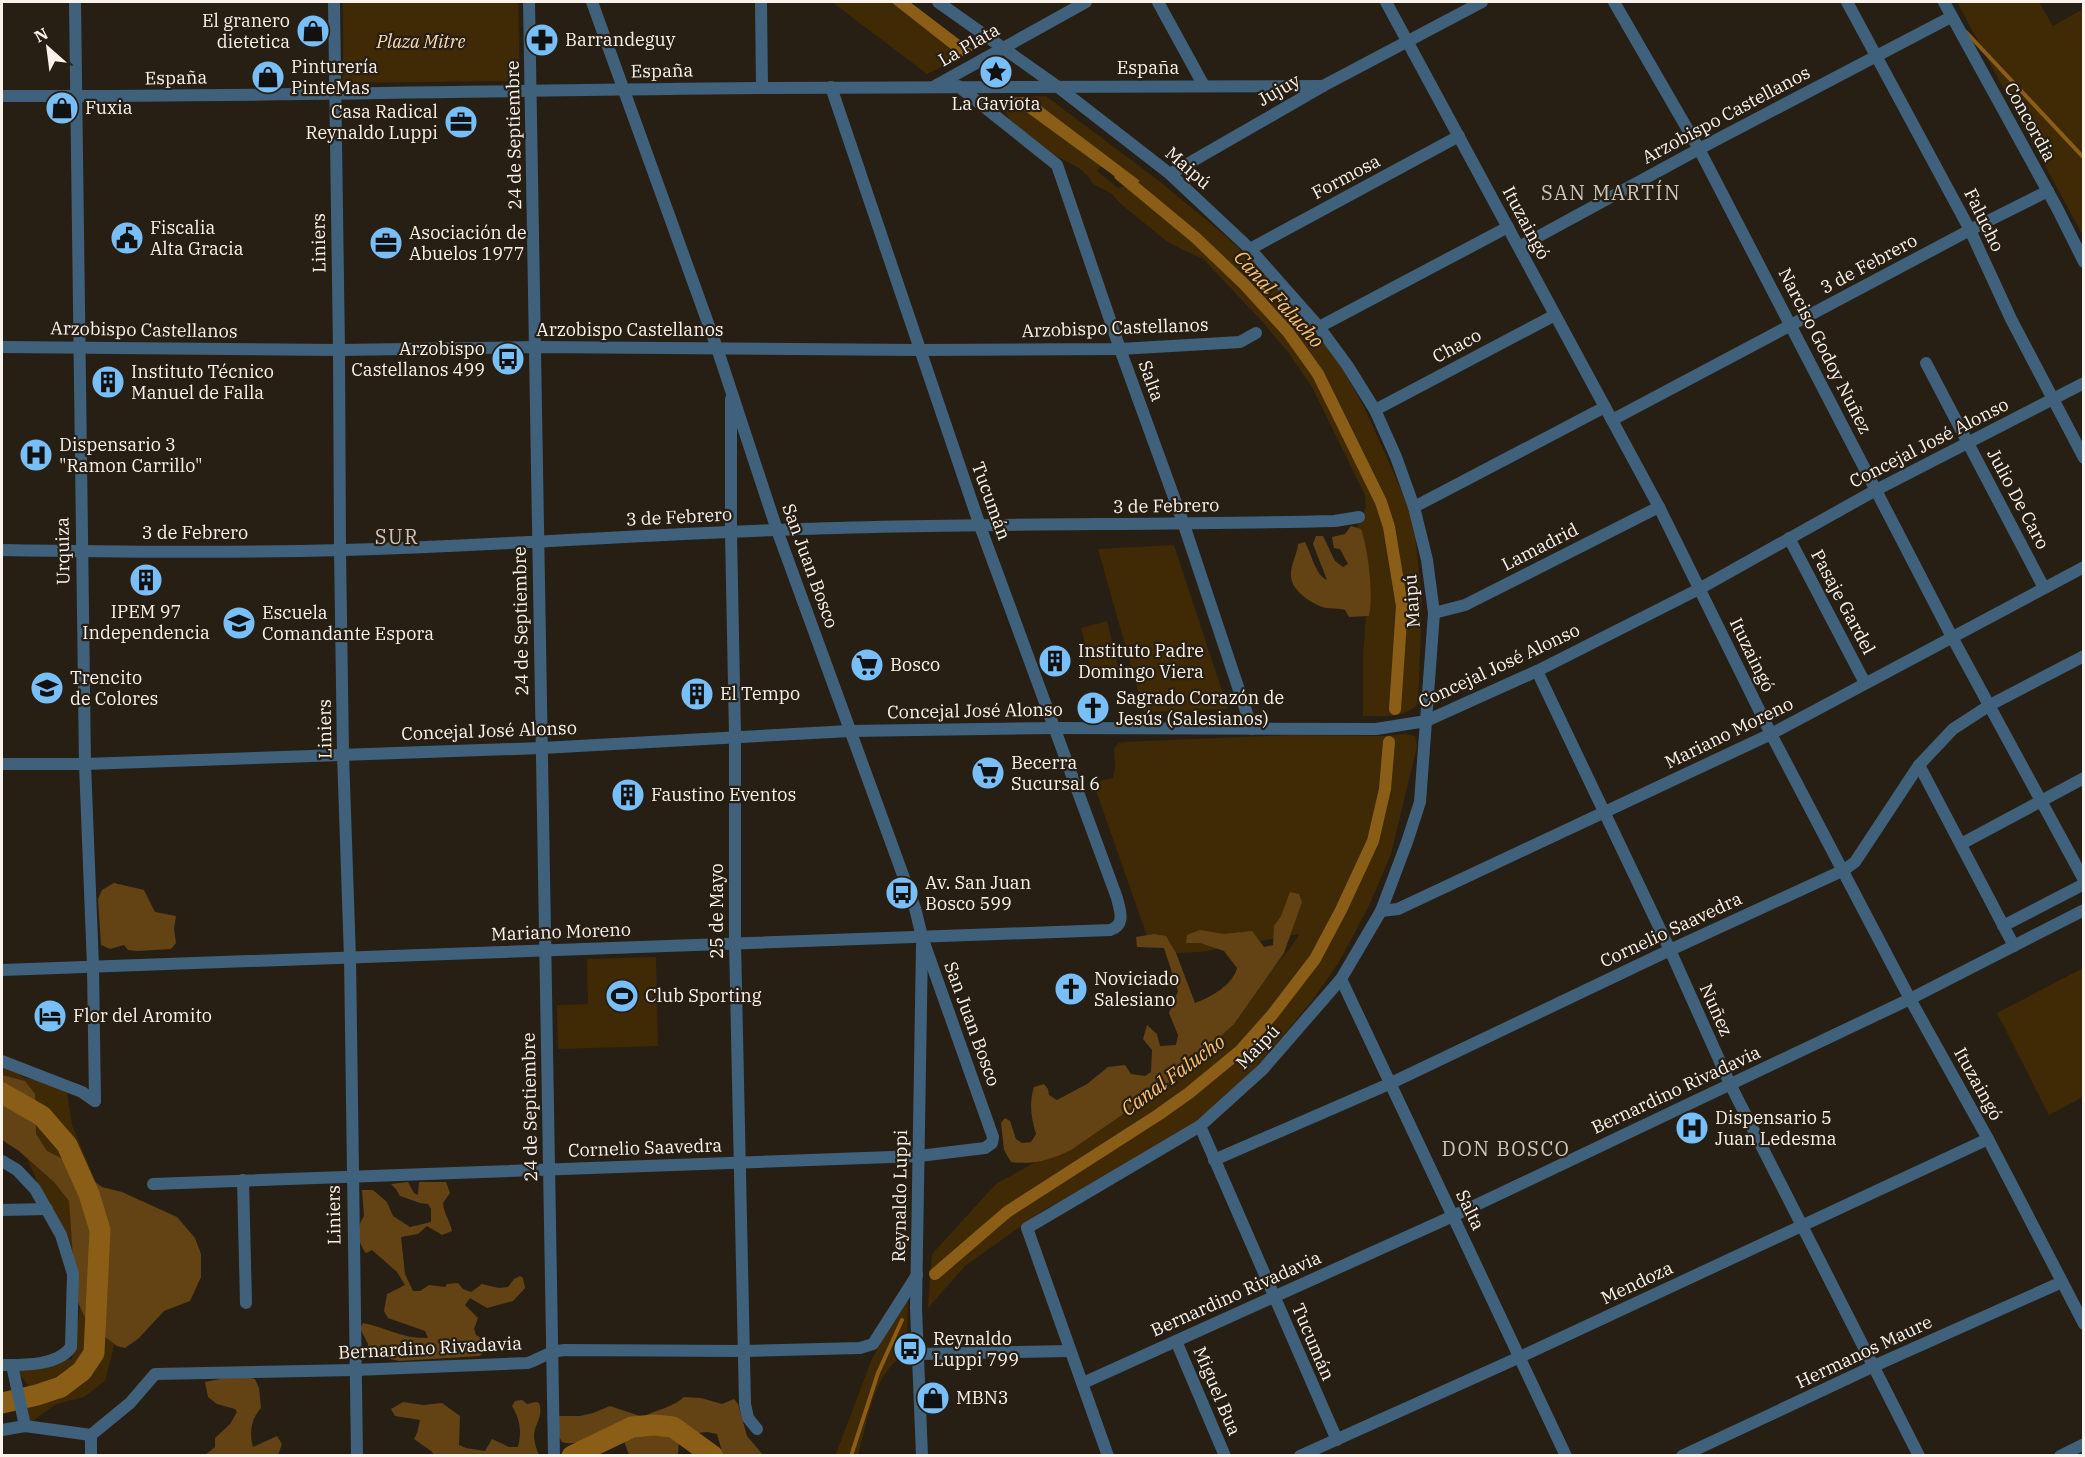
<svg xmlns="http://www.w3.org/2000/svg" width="2085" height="1457" viewBox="0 0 2085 1457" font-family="'IBM Plex Serif',serif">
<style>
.green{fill:#402905}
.forest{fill:#634313}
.water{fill:#8b5e18}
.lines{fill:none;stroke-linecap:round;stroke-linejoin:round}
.stream{stroke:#8b5e18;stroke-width:4}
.canal{stroke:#8b5e18;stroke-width:12}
.river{stroke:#8b5e18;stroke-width:21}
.minor{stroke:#40617b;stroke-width:12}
.labels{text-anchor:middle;stroke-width:4.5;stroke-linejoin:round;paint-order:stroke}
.poi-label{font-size:18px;fill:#f9f3ec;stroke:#271f14;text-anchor:start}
.park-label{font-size:18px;font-style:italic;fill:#fbdcb4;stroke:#271f14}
.street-label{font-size:18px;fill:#f9f3ec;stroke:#271f14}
.neighbourhood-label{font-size:20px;letter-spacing:1.5px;fill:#d0c4b6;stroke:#271f14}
.water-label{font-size:20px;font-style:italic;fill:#ffc16c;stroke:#271f14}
</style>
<rect width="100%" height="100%" fill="#271f14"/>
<g class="green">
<polygon points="343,2 518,2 520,81 343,83"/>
<polygon points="832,2 891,2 961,57 927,74"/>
<polygon points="1957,2 2039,2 2053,26 2083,9 2083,236"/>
<path d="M1046,96l113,85 62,51 46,42 63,72 35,63 48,107 9,85 -4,103c-15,15 -35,12 -55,12v-59l4,-56 -12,-70 11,-24 -1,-12 -53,-108 -24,-35 -29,-34 -56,-59 -20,-9 -18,-10 -44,-36 -10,-11 -18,-9 -3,-6 -11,-10 -42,-22 -23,-19 -7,-12 -5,-16 5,-1 94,68 -4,5 21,17 21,-7 -110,-84z"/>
<polygon points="1174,545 1228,709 1144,712 1098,549"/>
<polygon points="1107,621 1119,671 1093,677 1081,628"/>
<polygon points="1405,734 1415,736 1417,746 1391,854 1369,906 1339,962 1312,1001 1257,1066 1217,1105 1181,1133 1134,1162 1045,1209 965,1266 928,1308 932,1254 996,1184 1064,1146 1243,1006 1294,943 1299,934 1201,952 1176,953 1148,939 1093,782 1113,778 1115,768 1114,749 1119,743 1124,742 1291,735 1384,736"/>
<polygon points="656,957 658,1046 558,1049 557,1005 588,1004 587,959"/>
<polygon points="2083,968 2083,1097 2049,1115 1997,1013"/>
<polygon points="2,1063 25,1078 66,1085 72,1125 119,1238 122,1316 105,1381 84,1397 56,1404 25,1426 19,1399 36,1395 12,1365 72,1359 83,1286 23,1149 2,1138"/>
<path d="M908,1293l-1,60c-34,18 -39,68 -49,102l-23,1 37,-97z"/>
</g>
<g class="forest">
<path d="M1351,526l10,3c7,18 13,69 8,87l-20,1 -4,-7c-6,-2 -13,-1 -19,-2 -13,-3 -34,-17 -35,-31 -1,-11 6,-22 7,-33l7,-2c6,11 11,34 22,38l-14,-36 3,-8h7l12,25 8,6 5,-3 -8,-15 -6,-1 -2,-11 13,-3z"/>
<polygon points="114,883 144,890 155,912 176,916 174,929 176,943 171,949 138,951 128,950 124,945 110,949 101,945 98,899 102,890"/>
<path d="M1290,892l9,2 3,8 -18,51 -50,71 -60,55 -103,71c-20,10 -39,15 -60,12l-7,-12 -3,-27 4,-5 5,3 6,18 6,4 9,-1 5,-8c-5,-16 -7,-31 -2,-47l10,-3 4,5 1,6 8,5 30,-16 21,-17 17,-2 6,9 14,2 6,-4 1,-22 -9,-11 4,-14 10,9 3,12 16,-1 2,-10 -9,-22 9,-22 -14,-43 -27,-1 -1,-10 18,-3 12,2 10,17 19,50c16,-6 38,-18 42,-35l-13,-17 -24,-8h-14l1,-8 13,-5 24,4 28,-3 12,16 9,-2 1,-19 7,-10z"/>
<polygon points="2,1075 25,1081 35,1094 36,1134 47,1151 59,1157 102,1187 122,1192 177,1217 195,1238 201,1254 201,1277 190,1301 164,1311 138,1339 125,1348 117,1346 88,1324 76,1298 69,1201 54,1182 19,1151 2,1140"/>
<path d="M408,1182l6,11 4,2 1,-13h27l4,11 -7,10c1,11 7,18 9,28l-10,4 -15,-9 -9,8 -17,3 4,37 8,17h7l9,-6 16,2 2,-3 11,-1 5,6 8,3 11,-8 17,4 9,-1 6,-8 6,-3 3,2 2,10 -12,13 -26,7 -17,-10 -5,7 13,13 -4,11 2,6 10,6v9l-6,6 -81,5 -9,-2 -5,-5h-17v-10l-8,-16 3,-5c24,5 40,16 65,15l-3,-7 -37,-13 -4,-7 3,-17 18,-9 -8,-13 -25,-22 -6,3c-9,-11 -10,-26 -2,-37l-2,-26h11l14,12 6,14 17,11 21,-5v-13l-3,-5 -8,-1 -20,-7 -4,-7 -5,-5z"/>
<path d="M239,1375l16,4 4,9 2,20c-10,11 -12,25 -8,39l24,-11 5,8 -4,11 -74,1 11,-9v-9l15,-14 7,-12 -2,-3 -18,-5 -9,-7 -3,-15z"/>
<path d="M684,1397l17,1 21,6 12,-5 4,5 9,32 16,19h-40l-6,-21 -10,-2 -28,3 -1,20h-49l-5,-14 -6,-11c-19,0 -38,18 -56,12l-5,-9 1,-17h22l13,-3 17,-7 33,11c14,-8 29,-9 41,-20z"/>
<path d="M522,1400l5,4 9,-2 3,1c5,14 -5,21 -5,33 0,6 3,14 5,19h-105l-3,-4 -17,-12 3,-6 3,-13 -25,-4 -4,-7 12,-7 20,3 19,-2 18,13 -1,29 7,3 19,3 7,-12 17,8h9c4,-15 2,-28 -6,-41l3,-5z"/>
</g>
<g class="water">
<polygon points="891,2 910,2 973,50 961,57"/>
<polygon points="1029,97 1140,181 1128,186 1007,98"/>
</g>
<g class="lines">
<g class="stream">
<polyline points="1966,32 2084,158"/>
<polyline points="851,1456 878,1373 902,1320"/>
</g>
<g class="canal">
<polyline points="1120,175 1196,238 1245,285 1288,332 1318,374 1381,502 1389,527 1402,606 1395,709"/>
<polyline points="935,1274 1007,1212 1158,1115 1189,1093 1240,1051 1272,1015 1315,959 1341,910 1373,841 1385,789 1389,742"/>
</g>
<g class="river">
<polyline points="2,1093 42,1116 67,1145 89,1194 100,1230 94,1353 82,1371 61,1387 37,1395 2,1403"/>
<polyline points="572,1456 632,1427 654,1425 673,1427 713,1456"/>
</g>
<g class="minor">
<polyline points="75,2 85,764 93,967 95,1101"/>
<polyline points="334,2 339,350 340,550 343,754 350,958 357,1456"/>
<polyline points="529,2 554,1456"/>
<polyline points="761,2 762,87"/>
<polyline points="938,2 1058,87 1170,174 1250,249 1319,327 1347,365 1375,410 1396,457 1414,507 1427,560 1434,613 1420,802 1407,842 1381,911 1341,979 1263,1069 1200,1126 1027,1228 1108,1456"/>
<polyline points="1158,2 1204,86"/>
<polyline points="1386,2 1659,507 1771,734 1910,999 1988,1139 2084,1324"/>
<polyline points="1614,2 1699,149 1952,637 2084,880"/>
<polyline points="1847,2 1970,230 2011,319 2084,458"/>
<polyline points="1944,2 2057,208 2084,262"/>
<polyline points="935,86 1086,2"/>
<polyline points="958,86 1057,165 1120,349 1184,525 1252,729"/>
<path d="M2,96c252,1 504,-6 756,-8 188,-2 376,-2 565,-2"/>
<polyline points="1170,174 1323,86 1482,2"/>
<polyline points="1519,247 1699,149 1951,17"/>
<polyline points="1250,249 1459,136"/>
<polyline points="1319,327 1508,227"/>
<polyline points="2,347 339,350 535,347 919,350 1120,349 1240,342 1256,333"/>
<polyline points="1926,363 2044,588"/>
<polyline points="731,399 731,533 735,736 735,942 745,1404 748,1418 757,1429"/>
<polyline points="1375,410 1555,315"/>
<polyline points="1612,420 1970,230 2048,191"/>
<polyline points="1414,507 1605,407"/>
<polyline points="1789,538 1865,683"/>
<path d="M2,550c113,2 228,3 341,0 145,-4 290,-15 435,-20 186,-8 371,-4 557,-9l24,-4"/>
<polyline points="1434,613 1465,605 1659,507"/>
<polyline points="1537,671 1670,950 1730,1084 1919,1456"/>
<polyline points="2,764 85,764 542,748 850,731 1056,728 1376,729 1426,721 1537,671 1699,589 1876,490 2084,383"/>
<polyline points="1919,765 2014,946"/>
<polyline points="1961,844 2084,778"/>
<polyline points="1381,911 1398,909 1771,734 2084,567"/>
<polyline points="2003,926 2084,884"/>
<path d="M2,970l1108,-40c16,-5 10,-19 7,-32l-137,-372 -149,-439"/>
<polyline points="1341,979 1566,1456"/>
<polyline points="2,1061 82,1092 95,1101"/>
<polyline points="1200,1126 1337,1440"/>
<polyline points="1214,1160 1389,1084 1670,950 1844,870 1855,862 1919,765 1953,729 1990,705 2084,656"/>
<path d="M2,1161l15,9 18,19 26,46 12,39 -2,73c-13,19 -48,18 -69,18"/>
<polyline points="243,1180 246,1303"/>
<polyline points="153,1184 919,1156 985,1148 992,1143 993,1137 922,937 915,908 777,530 717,348 592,2"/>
<polyline points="2,1210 47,1209"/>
<polyline points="1176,1341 1225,1456"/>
<polyline points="919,1354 1070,1351"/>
<polyline points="12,1365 25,1426"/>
<polyline points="1083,1383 1453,1216 1910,999 2084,910"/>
<path d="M2,1430l23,-4 66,9 39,-32 25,-29 200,-4 173,-7c13,-5 22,-12 36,-13l179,1 117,-3 13,-4 44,-69"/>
<polyline points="91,1435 91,1456"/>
<polyline points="922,1456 916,1308 922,945"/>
<polyline points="1300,1456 1520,1357 1988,1139"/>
<polyline points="1682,1456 1874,1366 2062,1282"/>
<polyline points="2060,1456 2084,1444"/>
</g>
</g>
<defs>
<g id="shop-disc" transform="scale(1.725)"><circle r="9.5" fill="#78bff7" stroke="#271f14"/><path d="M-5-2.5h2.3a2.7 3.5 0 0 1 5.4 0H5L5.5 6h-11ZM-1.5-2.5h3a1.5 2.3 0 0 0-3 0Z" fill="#111"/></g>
<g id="pharmacy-disc" transform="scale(1.725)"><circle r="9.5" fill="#78bff7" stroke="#271f14"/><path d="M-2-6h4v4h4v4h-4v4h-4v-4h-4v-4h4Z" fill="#111"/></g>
<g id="sight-disc" transform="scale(1.725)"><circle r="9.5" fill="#78bff7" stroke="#271f14"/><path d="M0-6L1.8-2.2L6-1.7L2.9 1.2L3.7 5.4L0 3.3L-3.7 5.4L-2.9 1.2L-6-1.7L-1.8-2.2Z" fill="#111"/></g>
<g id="office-disc" transform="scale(1.725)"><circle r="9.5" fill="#78bff7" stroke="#271f14"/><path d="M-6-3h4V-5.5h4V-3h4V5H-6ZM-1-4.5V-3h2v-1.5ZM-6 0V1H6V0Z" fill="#111"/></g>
<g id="civic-disc" transform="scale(1.725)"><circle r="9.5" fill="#78bff7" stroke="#271f14"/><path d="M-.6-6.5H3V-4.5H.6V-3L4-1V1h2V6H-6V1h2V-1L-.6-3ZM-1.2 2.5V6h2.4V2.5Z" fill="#111"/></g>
<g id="bus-disc" transform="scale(1.725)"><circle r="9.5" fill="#78bff7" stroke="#271f14"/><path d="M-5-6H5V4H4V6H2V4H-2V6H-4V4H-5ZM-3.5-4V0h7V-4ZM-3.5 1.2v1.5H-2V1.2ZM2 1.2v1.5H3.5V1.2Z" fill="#111"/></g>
<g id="building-disc" transform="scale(1.725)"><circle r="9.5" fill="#78bff7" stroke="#271f14"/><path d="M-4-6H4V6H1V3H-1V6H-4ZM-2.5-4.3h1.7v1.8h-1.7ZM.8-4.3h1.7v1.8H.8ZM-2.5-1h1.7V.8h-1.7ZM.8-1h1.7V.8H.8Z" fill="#111"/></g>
<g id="hospital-disc" transform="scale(1.725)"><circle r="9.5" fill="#78bff7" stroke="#271f14"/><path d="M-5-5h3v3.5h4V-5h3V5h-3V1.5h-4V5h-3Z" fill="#111"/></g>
<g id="school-disc" transform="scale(1.725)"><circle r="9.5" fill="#78bff7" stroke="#271f14"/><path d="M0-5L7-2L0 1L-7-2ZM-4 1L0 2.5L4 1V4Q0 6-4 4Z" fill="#111"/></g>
<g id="supermarket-disc" transform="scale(1.725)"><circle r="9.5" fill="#78bff7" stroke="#271f14"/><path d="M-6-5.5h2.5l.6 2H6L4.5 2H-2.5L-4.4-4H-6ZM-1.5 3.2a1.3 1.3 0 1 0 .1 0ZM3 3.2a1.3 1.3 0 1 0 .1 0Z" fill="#111"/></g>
<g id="church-disc" transform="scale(1.725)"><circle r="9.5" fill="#78bff7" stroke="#271f14"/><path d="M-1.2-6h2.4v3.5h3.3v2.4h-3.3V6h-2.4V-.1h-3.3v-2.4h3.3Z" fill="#111"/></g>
<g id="stadium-disc" transform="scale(1.725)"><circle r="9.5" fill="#78bff7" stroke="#271f14"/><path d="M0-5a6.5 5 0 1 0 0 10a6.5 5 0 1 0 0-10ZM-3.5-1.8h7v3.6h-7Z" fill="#111"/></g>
<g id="hotel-disc" transform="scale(1.725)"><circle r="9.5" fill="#78bff7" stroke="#271f14"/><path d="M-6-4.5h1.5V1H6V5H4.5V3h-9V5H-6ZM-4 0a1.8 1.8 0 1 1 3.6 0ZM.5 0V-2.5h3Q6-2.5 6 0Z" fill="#111"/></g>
</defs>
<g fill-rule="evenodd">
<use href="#shop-disc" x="313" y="31"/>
<use href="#pharmacy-disc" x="542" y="40"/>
<use href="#sight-disc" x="996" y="72"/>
<use href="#shop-disc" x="268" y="77"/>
<use href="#shop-disc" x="62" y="108"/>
<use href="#office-disc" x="461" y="122"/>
<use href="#civic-disc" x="127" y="238"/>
<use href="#office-disc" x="386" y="243"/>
<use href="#bus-disc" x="508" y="359"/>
<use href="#building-disc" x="108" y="382"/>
<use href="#hospital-disc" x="36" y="455"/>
<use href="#building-disc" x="146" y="580"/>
<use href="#school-disc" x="239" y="623"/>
<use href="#building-disc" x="1055" y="661"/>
<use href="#supermarket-disc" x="867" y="665"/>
<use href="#school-disc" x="47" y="688"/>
<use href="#building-disc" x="697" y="694"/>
<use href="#church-disc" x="1093" y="708"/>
<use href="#supermarket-disc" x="988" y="773"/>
<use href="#building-disc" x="628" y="795"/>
<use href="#bus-disc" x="902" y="893"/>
<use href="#church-disc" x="1071" y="989"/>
<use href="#stadium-disc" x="622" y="996"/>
<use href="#hotel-disc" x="50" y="1016"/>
<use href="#hospital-disc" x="1692" y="1128"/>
<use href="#bus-disc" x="910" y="1349"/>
<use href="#shop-disc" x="933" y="1398"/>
</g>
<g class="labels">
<g class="poi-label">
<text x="290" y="27" text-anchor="end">El granero<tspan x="290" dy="21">dietetica</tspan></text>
<text x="565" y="46">Barrandeguy</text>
<text x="291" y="73">Pinturería<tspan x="291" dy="21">PinteMas</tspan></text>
<text x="996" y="110" text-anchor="middle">La Gaviota</text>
<text x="85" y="114">Fuxia</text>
<text x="438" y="118" text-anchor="end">Casa Radical<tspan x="438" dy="21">Reynaldo Luppi</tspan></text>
<text x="150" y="234">Fiscalia<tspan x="150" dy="21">Alta Gracia</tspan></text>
<text x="409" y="239">Asociación de<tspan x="409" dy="21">Abuelos 1977</tspan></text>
<text x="485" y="355" text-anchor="end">Arzobispo<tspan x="485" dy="21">Castellanos 499</tspan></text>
<text x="131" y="378">Instituto Técnico<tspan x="131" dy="21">Manuel de Falla</tspan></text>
<text x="59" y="451">Dispensario 3<tspan x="59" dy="21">"Ramon Carrillo"</tspan></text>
<text x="146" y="618" text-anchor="middle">IPEM 97<tspan x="146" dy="21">Independencia</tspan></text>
<text x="262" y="619">Escuela<tspan x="262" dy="21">Comandante Espora</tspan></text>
<text x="1078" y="657">Instituto Padre<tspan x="1078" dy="21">Domingo Viera</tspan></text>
<text x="890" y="671">Bosco</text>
<text x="70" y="684">Trencito<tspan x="70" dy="21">de Colores</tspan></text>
<text x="720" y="700">El Tempo</text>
<text x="1116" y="704">Sagrado Corazón de<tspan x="1116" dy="21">Jesús (Salesianos)</tspan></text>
<text x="1011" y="769">Becerra<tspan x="1011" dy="21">Sucursal 6</tspan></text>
<text x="651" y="801">Faustino Eventos</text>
<text x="925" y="889">Av. San Juan<tspan x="925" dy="21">Bosco 599</tspan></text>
<text x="1094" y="985">Noviciado<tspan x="1094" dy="21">Salesiano</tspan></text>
<text x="645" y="1002">Club Sporting</text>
<text x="73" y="1022">Flor del Aromito</text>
<text x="1715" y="1124">Dispensario 5<tspan x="1715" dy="21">Juan Ledesma</tspan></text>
<text x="933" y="1345">Reynaldo<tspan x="933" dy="21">Luppi 799</tspan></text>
<text x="956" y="1404">MBN3</text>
</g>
<g class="park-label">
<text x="421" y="48">Plaza Mitre</text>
</g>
<g class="street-label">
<text transform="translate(969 45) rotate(-30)" y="6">La Plata</text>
<text x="1148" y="74">España</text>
<text transform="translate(662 71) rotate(-1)" y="6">España</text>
<text transform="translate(176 78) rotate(-1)" y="6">España</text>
<text transform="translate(1279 90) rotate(-30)" y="6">Jujuy</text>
<text transform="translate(1726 115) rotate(-28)" y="6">Arzobispo Castellanos</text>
<text transform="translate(2030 122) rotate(61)" y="6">Concordia</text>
<text transform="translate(514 135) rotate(-91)" y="6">24 de Septiembre</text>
<text transform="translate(1188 168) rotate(41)" y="6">Maipú</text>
<text transform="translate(1346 177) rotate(-28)" y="6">Formosa</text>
<text transform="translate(1984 220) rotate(64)" y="6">Falucho</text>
<text transform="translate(1526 223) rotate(62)" y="6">Ituzaingó</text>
<text transform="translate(319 243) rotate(-91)" y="6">Liniers</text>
<text transform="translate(1869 264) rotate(-28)" y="6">3 de Febrero</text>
<text transform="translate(1115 328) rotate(-2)" y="6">Arzobispo Castellanos</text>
<text transform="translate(144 330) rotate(1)" y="6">Arzobispo Castellanos</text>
<text x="630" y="336">Arzobispo Castellanos</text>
<text transform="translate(1457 346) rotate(-28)" y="6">Chaco</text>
<text transform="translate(1825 351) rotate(63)" y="6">Narciso Godoy Nuñez</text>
<text transform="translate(1151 381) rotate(70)" y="6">Salta</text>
<text transform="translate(1929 443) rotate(-27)" y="6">Concejal José Alonso</text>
<text transform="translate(2018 499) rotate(62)" y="6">Julio De Caro</text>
<text transform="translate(991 501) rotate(70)" y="6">Tucumán</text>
<text transform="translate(1166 506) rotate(-1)" y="6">3 de Febrero</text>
<text transform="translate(679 517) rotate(-3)" y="6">3 de Febrero</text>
<text x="195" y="539">3 de Febrero</text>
<text transform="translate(1540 547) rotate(-27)" y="6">Lamadrid</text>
<text transform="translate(63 551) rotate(-91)" y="6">Urquiza</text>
<text transform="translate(810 566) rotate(70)" y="6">San Juan Bosco</text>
<text transform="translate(1412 601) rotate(-94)" y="6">Maipú</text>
<text transform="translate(1843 602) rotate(62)" y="6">Pasaje Gardel</text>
<text transform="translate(521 621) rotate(-91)" y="6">24 de Septiembre</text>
<text transform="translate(1752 655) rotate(64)" y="6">Ituzaingó</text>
<text transform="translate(1499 666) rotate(-25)" y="6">Concejal José Alonso</text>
<text transform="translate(975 711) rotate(-1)" y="6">Concejal José Alonso</text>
<text transform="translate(325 729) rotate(-91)" y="6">Liniers</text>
<text transform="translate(489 731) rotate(-2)" y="6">Concejal José Alonso</text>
<text transform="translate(1729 733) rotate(-26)" y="6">Mariano Moreno</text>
<text transform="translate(717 911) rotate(-90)" y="6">25 de Mayo</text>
<text transform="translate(1671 930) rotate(-25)" y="6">Cornelio Saavedra</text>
<text transform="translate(561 932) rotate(-2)" y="6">Mariano Moreno</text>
<text transform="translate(1716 1010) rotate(66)" y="6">Nuñez</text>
<text transform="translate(972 1024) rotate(70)" y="6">San Juan Bosco</text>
<text transform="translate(1258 1047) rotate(-46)" y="6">Maipú</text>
<text transform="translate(1978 1084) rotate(61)" y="6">Ituzaingó</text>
<text transform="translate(1676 1090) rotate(-25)" y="6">Bernardino Rivadavia</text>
<text transform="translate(530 1107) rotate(-91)" y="6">24 de Septiembre</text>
<text transform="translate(645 1148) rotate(-2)" y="6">Cornelio Saavedra</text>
<text transform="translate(900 1196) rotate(-89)" y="6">Reynaldo Luppi</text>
<text transform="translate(1470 1210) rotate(64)" y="6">Salta</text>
<text transform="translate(334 1215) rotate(-91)" y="6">Liniers</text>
<text transform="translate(1637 1283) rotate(-25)" y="6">Mendoza</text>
<text transform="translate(1236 1294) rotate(-24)" y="6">Bernardino Rivadavia</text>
<text transform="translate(1313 1342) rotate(67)" y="6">Tucumán</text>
<text transform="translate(430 1348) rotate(-3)" y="6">Bernardino Rivadavia</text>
<text transform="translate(1864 1352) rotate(-25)" y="6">Hermanos Maure</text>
<text transform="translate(1217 1391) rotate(67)" y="6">Miguel Bua</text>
</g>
<g class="neighbourhood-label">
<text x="1611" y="200">SAN MARTÍN</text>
<text x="397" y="544">SUR</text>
<text x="1506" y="1156">DON BOSCO</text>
</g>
<g class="water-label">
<text transform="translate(1279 299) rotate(48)" y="7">Canal Falucho</text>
<text transform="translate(1173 1075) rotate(-36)" y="7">Canal Falucho</text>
</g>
</g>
<rect width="2085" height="1457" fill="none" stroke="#f9f3ec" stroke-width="6"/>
<g transform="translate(48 48) rotate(332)" stroke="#271f14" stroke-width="4.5" paint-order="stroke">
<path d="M0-4.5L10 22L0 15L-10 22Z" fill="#f9f3ec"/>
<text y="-9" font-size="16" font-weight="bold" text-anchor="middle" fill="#f9f3ec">N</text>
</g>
</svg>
